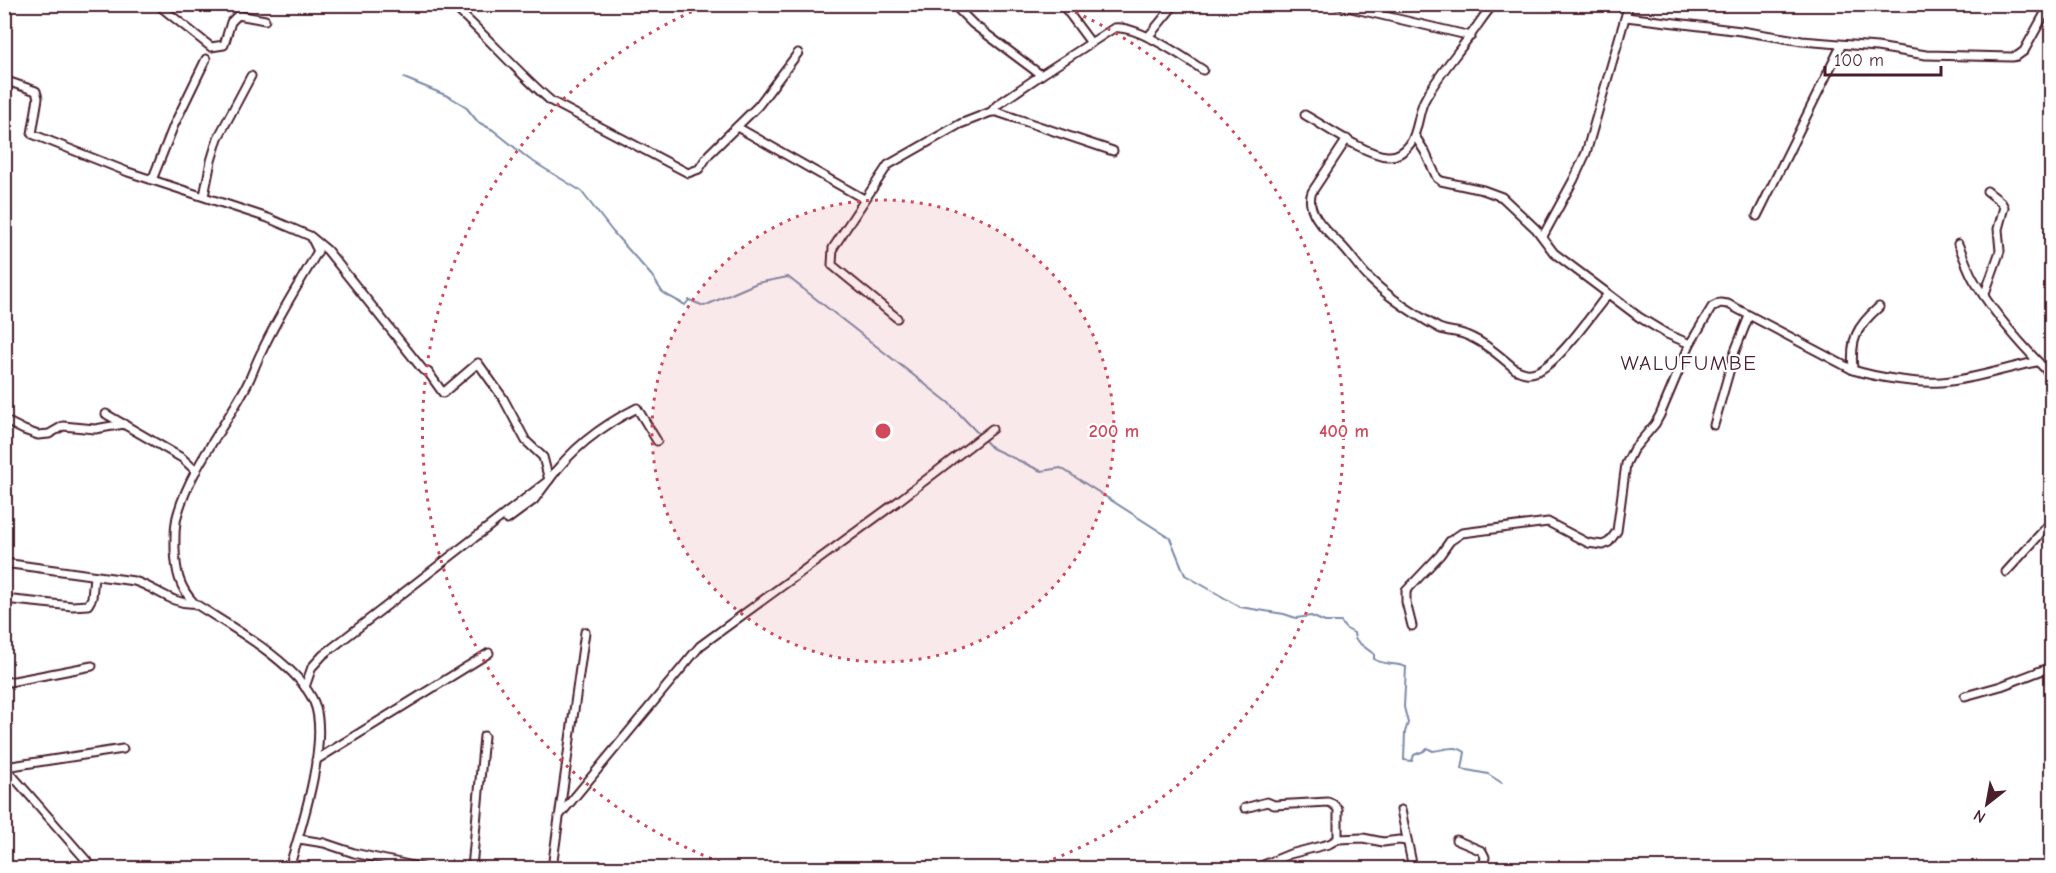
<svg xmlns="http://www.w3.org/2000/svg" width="2056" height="873" viewBox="0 0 2056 873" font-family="'Comic Neue',sans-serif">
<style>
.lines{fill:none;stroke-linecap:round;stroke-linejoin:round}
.stream{stroke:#7c8aa8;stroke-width:2}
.street-casing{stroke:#4a1f2b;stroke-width:11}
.street{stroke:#fff;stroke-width:7}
.ring{fill:none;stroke:#d1495b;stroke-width:3;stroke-dasharray:3 6}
.labels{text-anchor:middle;stroke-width:4.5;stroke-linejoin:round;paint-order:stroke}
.quarter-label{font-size:21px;letter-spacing:1.5px;fill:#4a1f2b;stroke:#fff}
.centre{fill:#d1495b;stroke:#fff;stroke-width:3}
.ring-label{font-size:18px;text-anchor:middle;font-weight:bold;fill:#d1495b;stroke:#fff;stroke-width:4.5;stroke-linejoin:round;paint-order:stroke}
</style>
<rect width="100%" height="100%" fill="#fff"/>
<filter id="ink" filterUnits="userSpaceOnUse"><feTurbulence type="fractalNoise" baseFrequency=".0167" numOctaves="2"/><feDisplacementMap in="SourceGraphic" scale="12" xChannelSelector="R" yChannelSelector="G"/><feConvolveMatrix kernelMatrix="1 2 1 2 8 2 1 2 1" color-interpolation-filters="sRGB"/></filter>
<g filter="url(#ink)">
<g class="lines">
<path class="stream" d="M404,78l46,19 15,9 13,16 15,8 36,29 52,32 32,41 39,44 11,17 22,12 4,-5 15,6 53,-23 31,-6 161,126 43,45 49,23 20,-3 109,70 15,37 55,32 44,7 12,4 15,-2 14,6h16l4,6 9,5 1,6c6,6 12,10 19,15v5c10,7 22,3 32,8l-2,40 4,16 -3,9 -1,28 8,1 2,-6 10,-4 3,-3 6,3c12,-1 21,-7 32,1l-3,17 26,5 14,9"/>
<g class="street-casing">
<g id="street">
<polyline points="157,4 211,47 224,45 231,22 238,15 265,20"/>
<path d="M451,4c35,31 65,67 100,97l137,72 11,-4 10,-15 49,-48 40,-53"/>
<polyline points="953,4 973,24 1041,75"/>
<polyline points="1062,4 1091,43"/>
<polyline points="1334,4 1471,36"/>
<polyline points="1626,17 1741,31 1802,41 1877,47 1926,55 2012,57 2017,56 2024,51 2050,4"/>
<polyline points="1148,37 1175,4"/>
<polyline points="4,80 36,91 38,98 32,134 128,172 268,218 310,236 327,250 423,370 428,372 443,393 478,363 503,398 526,441 543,457 549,480 534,500 507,520"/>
<polyline points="991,112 997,112 1113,151"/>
<path d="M1305,115c20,11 61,40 82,41 10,1 17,-4 23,-12 8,-12 8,-30 14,-43 12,-23 30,-43 45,-64 9,-11 15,-23 25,-33"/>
<polyline points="737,127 864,199"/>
<path d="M1415,136l10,16 12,26 4,3 42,9 19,7 34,32 18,24 85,64 28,17 23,10 22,-37 8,-4 8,1 125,66c22,7 65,14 88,12 32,-2 64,-14 95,-20"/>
<path d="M1347,139l-35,53c-8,20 16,40 29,53 10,10 17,22 27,32 20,20 46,37 71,51 8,4 18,3 27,7 18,7 34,21 49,34 8,4 14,6 23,2 22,-10 54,-57 70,-77"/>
<polyline points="152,180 174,125 206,59"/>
<polyline points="204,196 211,161 218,138 251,76"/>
<polyline points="1757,216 1841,46"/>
<polyline points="1543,236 1574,179 1586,153 1629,4"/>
<path d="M1958,244c6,13 10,27 17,38 21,35 48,65 77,94"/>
<polyline points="1984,296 2000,251 1998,229 2004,207 2001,202 1987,191"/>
<path d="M897,318l-65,-53 1,-17 55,-83 72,-41 31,-12 6,-7 44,-30 73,-47c23,-3 70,29 89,42"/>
<path d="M1853,370c-3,-30 3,-43 26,-63"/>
<polyline points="106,414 182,458 196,471"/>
<polyline points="4,420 24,430 38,435 49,434 63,426 95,429 124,424"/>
<polyline points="1714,425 1735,351 1749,316"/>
<path d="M4,563l130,18c21,6 38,24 60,22"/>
<polyline points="2006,572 2052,521"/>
<polyline points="4,599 72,606 88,605 92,598 94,576"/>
<polyline points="1412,626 1406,602 1406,591 1440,555 1450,541 1462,533 1548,522 1588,543 1603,545 1609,542 1617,531 1626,464 1633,450 1655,424 1660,415 1690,344"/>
<polyline points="4,683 92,666"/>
<path d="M305,687l7,-20 11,-12 226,-175c22,-31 54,-55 88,-72l20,33"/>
<polyline points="1965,696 2001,686 2043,670 2052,670"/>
<polyline points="316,760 489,653"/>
<polyline points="4,766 93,868"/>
<polyline points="5,767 123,749"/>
<polyline points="1245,808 1267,802 1274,805 1328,802 1333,804 1338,809 1338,839"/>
<polyline points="1401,810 1413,868"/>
<polyline points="559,816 700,646 897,502 992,429"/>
<polyline points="299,839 324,843 354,853 423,868"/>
<polyline points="1456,840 1482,851 1485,857 1483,868"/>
<path d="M289,868c12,-39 41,-128 25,-166 -18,-40 -83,-75 -120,-99 -15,-16 -18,-31 -19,-53 0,-13 -1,-25 3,-37 13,-44 43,-81 65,-121 8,-13 12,-28 19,-41 16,-35 37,-67 56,-100l-5,-10"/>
<polyline points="472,868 484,736"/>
<polyline points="552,868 585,632"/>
<polyline points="1256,868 1290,854 1329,844 1338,839 1363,838 1383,842 1399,840 1406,841"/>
</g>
</g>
<use href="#street" class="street"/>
</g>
</g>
<circle cx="883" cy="431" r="231" fill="#d1495b" fill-opacity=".12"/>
<g class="ring">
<circle cx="883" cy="431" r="231"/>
<path d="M737 868A461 461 0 0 1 707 5M1059 5A461 461 0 0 1 1029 868"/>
</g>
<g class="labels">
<g class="quarter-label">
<text x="1689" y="370">WALUFUMBE</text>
</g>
</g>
<circle cx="883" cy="431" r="9" class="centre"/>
<g class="ring-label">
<text x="1114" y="437">200 m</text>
<text x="1344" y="437">400 m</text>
</g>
<rect width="2056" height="873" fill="none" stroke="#fff" stroke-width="24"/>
<rect x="12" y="12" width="2032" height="849" fill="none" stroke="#4a1f2b" stroke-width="2" filter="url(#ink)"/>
<g transform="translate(1987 804) rotate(211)" stroke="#ffffff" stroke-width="4.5" paint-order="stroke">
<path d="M0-4.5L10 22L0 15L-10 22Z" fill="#4a1f2b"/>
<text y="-9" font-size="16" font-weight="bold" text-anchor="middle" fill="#4a1f2b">N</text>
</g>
<path d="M1825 66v9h116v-9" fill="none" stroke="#4a1f2b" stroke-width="3"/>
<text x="1834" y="66" font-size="18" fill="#4a1f2b" stroke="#ffffff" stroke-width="4.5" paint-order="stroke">100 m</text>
</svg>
